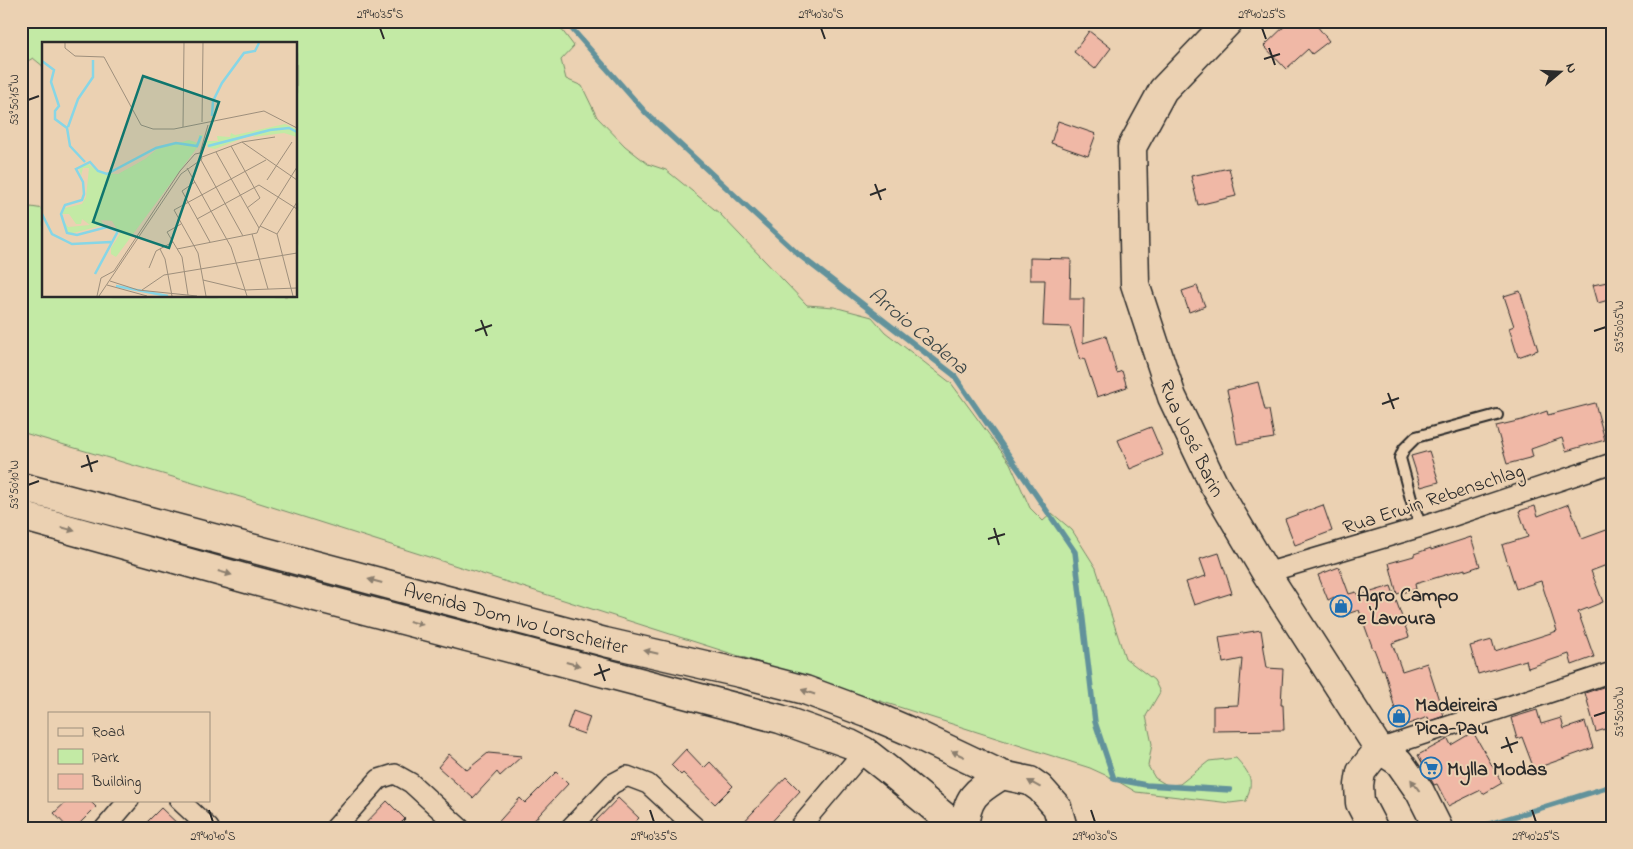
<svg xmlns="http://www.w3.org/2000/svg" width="1633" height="849" viewBox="0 0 1633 849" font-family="'Indie Flower',sans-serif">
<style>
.green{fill:#c3eaa5;stroke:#778a68}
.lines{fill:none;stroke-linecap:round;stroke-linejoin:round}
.stream{stroke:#62929b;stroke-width:5.5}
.building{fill:#f0b8a6;stroke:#2b2b2b}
.lane-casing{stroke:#2b2b2b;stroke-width:14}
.street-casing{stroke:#2b2b2b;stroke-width:22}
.secondary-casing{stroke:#2b2b2b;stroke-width:31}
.lane{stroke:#ebd1b2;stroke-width:10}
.street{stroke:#ebd1b2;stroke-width:19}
.secondary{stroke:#ebd1b2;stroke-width:28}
.oneway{fill:#8b7e6e}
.ticks{fill:none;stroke:#2b2b2b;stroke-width:2}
.labels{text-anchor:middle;stroke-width:4;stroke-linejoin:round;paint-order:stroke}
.street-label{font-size:20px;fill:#2b2b2b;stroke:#ebd1b2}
.poi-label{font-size:20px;font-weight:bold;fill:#2b2b2b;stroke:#ebd1b2;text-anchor:start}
.water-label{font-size:21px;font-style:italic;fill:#394547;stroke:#ebd1b2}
.inset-river{fill:none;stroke:#87d6e6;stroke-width:2.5}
.inset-road{fill:none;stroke:#9e8f7c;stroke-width:1}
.view{fill:#0f766e;fill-opacity:0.15;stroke:#0f766e;stroke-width:2.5}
.inset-edge{fill:none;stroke:#2b2b2b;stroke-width:2.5}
.neatline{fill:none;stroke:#2b2b2b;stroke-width:2}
.ticks-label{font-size:12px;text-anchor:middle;fill:#2b2b2b}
</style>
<rect width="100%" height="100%" fill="#ebd1b2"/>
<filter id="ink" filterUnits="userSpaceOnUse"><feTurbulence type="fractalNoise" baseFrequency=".02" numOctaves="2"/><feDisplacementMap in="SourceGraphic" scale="10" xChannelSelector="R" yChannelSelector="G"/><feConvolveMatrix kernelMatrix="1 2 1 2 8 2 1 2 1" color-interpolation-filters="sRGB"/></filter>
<g filter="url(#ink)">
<path class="green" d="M21,21h534l19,25 -13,14 5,19 16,7 15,31 28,29 23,18 18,6 53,43 88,92 27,2 38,10 13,15 66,51 59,80 20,45 13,13 9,-8 20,17 24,38 29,90 29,22 6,12 -14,24 6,28 -4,22 7,12 12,7 13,-1 29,-23 27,-3c15,17 18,21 10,43l-16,2 -94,-11 -22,-13 -24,-11 -843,-269 -226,-67v-211l10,-14 13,2v87h252v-252h-252v23l-11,-9 -12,7z"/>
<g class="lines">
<g class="stream">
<polyline points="565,21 646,113 798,254 954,375 1075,552 1095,722 1114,779 1146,785 1230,790"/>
<polyline points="1477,828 1612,786"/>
</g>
</g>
<g class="building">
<polygon points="1290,21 1313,21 1329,41 1312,54 1308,49 1286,69 1264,46"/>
<polygon points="1089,31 1111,48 1095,69 1074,52"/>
<polygon points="1058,121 1096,134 1088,156 1051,143"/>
<polygon points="1229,168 1236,196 1198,205 1191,176"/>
<polygon points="1030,258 1071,259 1070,299 1084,299 1083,343 1106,336 1117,373 1122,371 1127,387 1097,397 1084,358 1080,360 1070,327 1043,326 1045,280 1030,280"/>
<polygon points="1612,281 1612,299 1598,303 1593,285"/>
<polygon points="1197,286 1205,306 1189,312 1182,291"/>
<polygon points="1520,291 1538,350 1518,357 1509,328 1514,326 1504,296"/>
<polygon points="1258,382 1265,410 1269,410 1274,438 1237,444 1232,416 1233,416 1227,390"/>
<polygon points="1595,403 1605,440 1566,451 1562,438 1531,449 1533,457 1507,464 1496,426 1522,420 1547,411 1548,415"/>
<polygon points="1151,427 1163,455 1130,469 1118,440"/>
<polygon points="1429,451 1439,482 1421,487 1411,456"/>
<polygon points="1569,504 1582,539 1612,528 1612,563 1591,571 1603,602 1578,612 1594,657 1572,665 1569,654 1528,668 1526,660 1478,674 1470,646 1492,640 1495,651 1557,631 1541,581 1516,589 1502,545 1528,537 1519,511 1535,506 1538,516"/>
<polygon points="1323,505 1332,531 1295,545 1285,519"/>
<polygon points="1471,537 1480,566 1465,571 1465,569 1415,584 1416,589 1397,594 1389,563 1414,556 1414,554 1431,548 1431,550"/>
<polygon points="1219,553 1232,593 1194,605 1186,582 1206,576 1200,559"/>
<polygon points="1339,567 1349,594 1356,592 1358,596 1391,586 1409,637 1392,643 1402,671 1427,663 1444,716 1429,721 1428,717 1400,727 1384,669 1382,670 1374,649 1373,649 1359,610 1341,616 1334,597 1328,600 1318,575"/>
<polygon points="1261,630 1267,668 1283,669 1281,705 1283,705 1284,730 1213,731 1213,706 1238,705 1242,659 1223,663 1219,637"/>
<polygon points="1612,684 1612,727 1596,732 1585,693"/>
<polygon points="1537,710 1541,724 1561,718 1564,729 1585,722 1593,748 1534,769 1522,737 1517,739 1511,718"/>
<polygon points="573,711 590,717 584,734 567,728"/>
<polygon points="1473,732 1502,783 1483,794 1481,790 1448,806 1437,784 1434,785 1418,755 1448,739 1451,745"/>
<polygon points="686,749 704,768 710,762 733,786 715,804 683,773 681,775 671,765"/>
<polygon points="488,753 522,756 500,776 497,772 473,798 438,767 449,754 467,770"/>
<polygon points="556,772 568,784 527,828 493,828 520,798 525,803"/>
<polygon points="786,777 800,791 766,828 738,828"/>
<polygon points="618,798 639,818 629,828 603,828 596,821"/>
<polygon points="68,800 89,800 96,807 75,828 68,828 54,813"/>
<polygon points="387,801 405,819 396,828 361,828"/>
<polygon points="161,808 182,828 141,828"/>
</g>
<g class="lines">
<g class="lane-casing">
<polyline id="lane" points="1421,527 1411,499 1400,458 1404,449 1416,437 1497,415"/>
</g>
<g class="street-casing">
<g id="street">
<polyline points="1266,573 1421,527 1612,463"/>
<polyline points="1379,749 1612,672"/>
<polyline points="179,800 209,828"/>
<polyline points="21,827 22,828"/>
<polyline points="105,828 129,800"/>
<polyline points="335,828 379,779 395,774 411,783 460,828"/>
<polyline points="570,828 612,784 627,776 648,784 696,828"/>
<polyline points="799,828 864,751"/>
</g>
</g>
<g class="secondary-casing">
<g id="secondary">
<path id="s1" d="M1229,21l-66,69 -31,57 3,137 37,113 41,86 53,90 113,176 20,13 21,30 18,36"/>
<path id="s2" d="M21,487l584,155 135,31 65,17 62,23 42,18 93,44 28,6 10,7 17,19 6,21"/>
<polyline points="21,516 247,579 780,719 850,744 864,751 887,769 958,828"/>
<path d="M964,828c3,-33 13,-37 38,-53"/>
<polyline points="1373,828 1360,803 1359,785 1361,772 1379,749"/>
</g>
</g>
<use href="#lane" class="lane"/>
<use href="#street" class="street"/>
<use href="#secondary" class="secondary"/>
</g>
<defs><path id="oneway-solid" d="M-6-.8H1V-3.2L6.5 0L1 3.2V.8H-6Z" transform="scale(1.25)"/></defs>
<g class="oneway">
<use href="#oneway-solid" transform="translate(68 529) rotate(16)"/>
<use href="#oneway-solid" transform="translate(225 573) rotate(16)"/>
<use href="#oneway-solid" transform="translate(375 581) rotate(-165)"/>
<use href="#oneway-solid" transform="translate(416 623) rotate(15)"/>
<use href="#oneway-solid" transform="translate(651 652) rotate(-167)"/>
<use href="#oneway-solid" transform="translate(573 664) rotate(15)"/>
<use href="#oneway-solid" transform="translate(808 692) rotate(-161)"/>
<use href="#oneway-solid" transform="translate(958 754) rotate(-155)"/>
<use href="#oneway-solid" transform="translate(1034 784) rotate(-151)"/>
<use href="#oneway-solid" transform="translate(1415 785) rotate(-126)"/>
</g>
</g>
<path class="ticks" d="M380,28l4,11M821,28l4,11M1262,28l4,11M1269,48l6,17M1264,59l16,-5M28,100l11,-4M875,184l6,16M870,195l16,-6M481,320l6,16M475,331l17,-6M1594,331l12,-4M1388,393l6,16M1382,404l17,-6M87,455l5,17M81,467l17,-6M28,485l11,-4M994,528l5,17M988,539l17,-5M599,664l6,17M594,675l16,-6M1594,716l12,-4M1506,737l6,16M1501,748l17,-6M209,810l4,12M650,810l4,12M1091,810l4,12M1532,810l4,12"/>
<defs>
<g id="shop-ring" transform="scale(1.125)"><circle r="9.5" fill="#ebd1b2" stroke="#1f6fb2" stroke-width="1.5"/><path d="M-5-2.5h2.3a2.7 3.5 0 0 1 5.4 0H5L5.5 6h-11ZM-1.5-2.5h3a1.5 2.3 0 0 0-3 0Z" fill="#1f6fb2"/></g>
<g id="supermarket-ring" transform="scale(1.125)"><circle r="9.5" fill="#ebd1b2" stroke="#1f6fb2" stroke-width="1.5"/><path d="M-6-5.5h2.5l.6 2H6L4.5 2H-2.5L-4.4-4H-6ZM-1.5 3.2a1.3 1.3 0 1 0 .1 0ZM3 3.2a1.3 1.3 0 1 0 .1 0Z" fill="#1f6fb2"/></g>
</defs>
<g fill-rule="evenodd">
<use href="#shop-ring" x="1341" y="606"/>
<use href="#shop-ring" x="1399" y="716"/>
<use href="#supermarket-ring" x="1431" y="768"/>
</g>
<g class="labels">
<g class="street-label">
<text dy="7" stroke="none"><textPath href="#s1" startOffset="462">Rua José Barin</textPath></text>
<text transform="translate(1433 498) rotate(-18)" y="7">Rua Erwin Rebenschlag</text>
<text dy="7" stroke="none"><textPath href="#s2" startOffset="512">Avenida Dom Ivo Lorscheiter</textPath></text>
</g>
<g class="poi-label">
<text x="1357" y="601">Agro Campo<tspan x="1357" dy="23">e Lavoura</tspan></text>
<text x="1415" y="711">Madeireira<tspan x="1415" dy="23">Pica-Pau</tspan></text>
<text x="1447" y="775">Mylla Modas</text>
</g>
<g class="water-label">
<text transform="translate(919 330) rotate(40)" y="7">Arroio Cadena</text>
</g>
</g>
<g transform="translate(42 42)">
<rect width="255" height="255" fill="#ebd1b2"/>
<path d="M243,82l12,5v8l-13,-4 -31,4 6,-5 -44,17 -8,-2v-6h11l-1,-5 13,1 1,-4 4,2zM157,93h4l-4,10 -83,112 -5,-3v-6l9,-14 -8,-13 -11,-1 3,5 -35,9 -6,-14 5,7 22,-2 -8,-6 -1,5h-5l-7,-10h-7l3,-6 17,-4 4,-7 3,-29h-6l-2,8 -2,-9 9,-3 13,9 17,1 27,-15 12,-10 32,-9 9,3z" fill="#c3eaa5"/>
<path class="inset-river" d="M0,19l12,9 -3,12 8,24 -4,5v8l12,9 3,18 15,16M170,74l1,-15 9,-18 22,-30 11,-2 4,-8M26,85l10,-28 15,-22v-17M166,104l62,-16 19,-2 8,4M0,172l10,20 20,10 39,-2M53,232l23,-43 -11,-4 -30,8 -10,-2 -6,-19 4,-9 17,-5 2,-6 -1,-12 -7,-13 14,-7 8,9 9,3 49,-26 20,-5 21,3 4,-10M74,244l52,10"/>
<path class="inset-road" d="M23,1v5l10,8 29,1 37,68 12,4h21l90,-18 33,17M160,80l1,-79M141,85l1,-84M200,100l55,38M189,104l29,52 -13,10M158,111l8,-28M160,115l40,-15 33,-5M159,118l42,76M145,126l44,79 16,49M225,138l25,-38M153,140l-13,9 28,51M155,177l62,-34 38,24M139,182l-14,8 15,25 6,38M218,184l17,8M217,186l38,-61M210,192l16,55M235,192l16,62M235,192l20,-32M118,207l5,10 7,37M135,207l80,-16 2,-5 -43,-76M107,226l7,-17 17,-9M161,238l42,10 52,-2M68,239l28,9 59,6M65,243l40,11M100,248l22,-15 133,-22M55,254l4,-18 13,-7 66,-100 15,-17 5,-1 2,6 -21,15 -82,122M164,254l-8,-43 -24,-43 92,-50"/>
<path class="view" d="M101,34l76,26 -50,146 -76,-26z"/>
<rect width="255" height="255" class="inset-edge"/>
</g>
<rect width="1633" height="849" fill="none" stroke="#ebd1b2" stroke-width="55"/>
<rect x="48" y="712" width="162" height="90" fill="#ebd1b2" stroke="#9e8f7c"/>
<rect x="58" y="728" width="25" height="8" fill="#ebd1b2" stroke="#9e8f7c"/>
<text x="92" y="736" font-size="15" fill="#2b2b2b">Road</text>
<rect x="58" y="749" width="25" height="15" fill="#c3eaa5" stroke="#9e8f7c"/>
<text x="92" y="762" font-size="15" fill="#2b2b2b">Park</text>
<rect x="58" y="774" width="25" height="15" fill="#f0b8a6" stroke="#9e8f7c"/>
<text x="92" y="786" font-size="15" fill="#2b2b2b">Building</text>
<g transform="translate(1560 72) rotate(71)" stroke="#ebd1b2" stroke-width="4" paint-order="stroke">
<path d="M0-4L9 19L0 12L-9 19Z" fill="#2b2b2b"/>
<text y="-8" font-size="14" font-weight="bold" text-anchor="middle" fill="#2b2b2b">N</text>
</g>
<rect x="28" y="28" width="1578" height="794" class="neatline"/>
<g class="ticks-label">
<text x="380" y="18">29°40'35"S</text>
<text x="821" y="18">29°40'30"S</text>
<text x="1262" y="18">29°40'25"S</text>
<text transform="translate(14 100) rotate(-90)" y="4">53°50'15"W</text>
<text transform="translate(1619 327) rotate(-90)" y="4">53°50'05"W</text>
<text transform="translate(14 485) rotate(-90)" y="4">53°50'10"W</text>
<text transform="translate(1619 712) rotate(-90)" y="4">53°50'00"W</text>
<text x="213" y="840">29°40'40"S</text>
<text x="654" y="840">29°40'35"S</text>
<text x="1095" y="840">29°40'30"S</text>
<text x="1536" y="840">29°40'25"S</text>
</g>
</svg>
